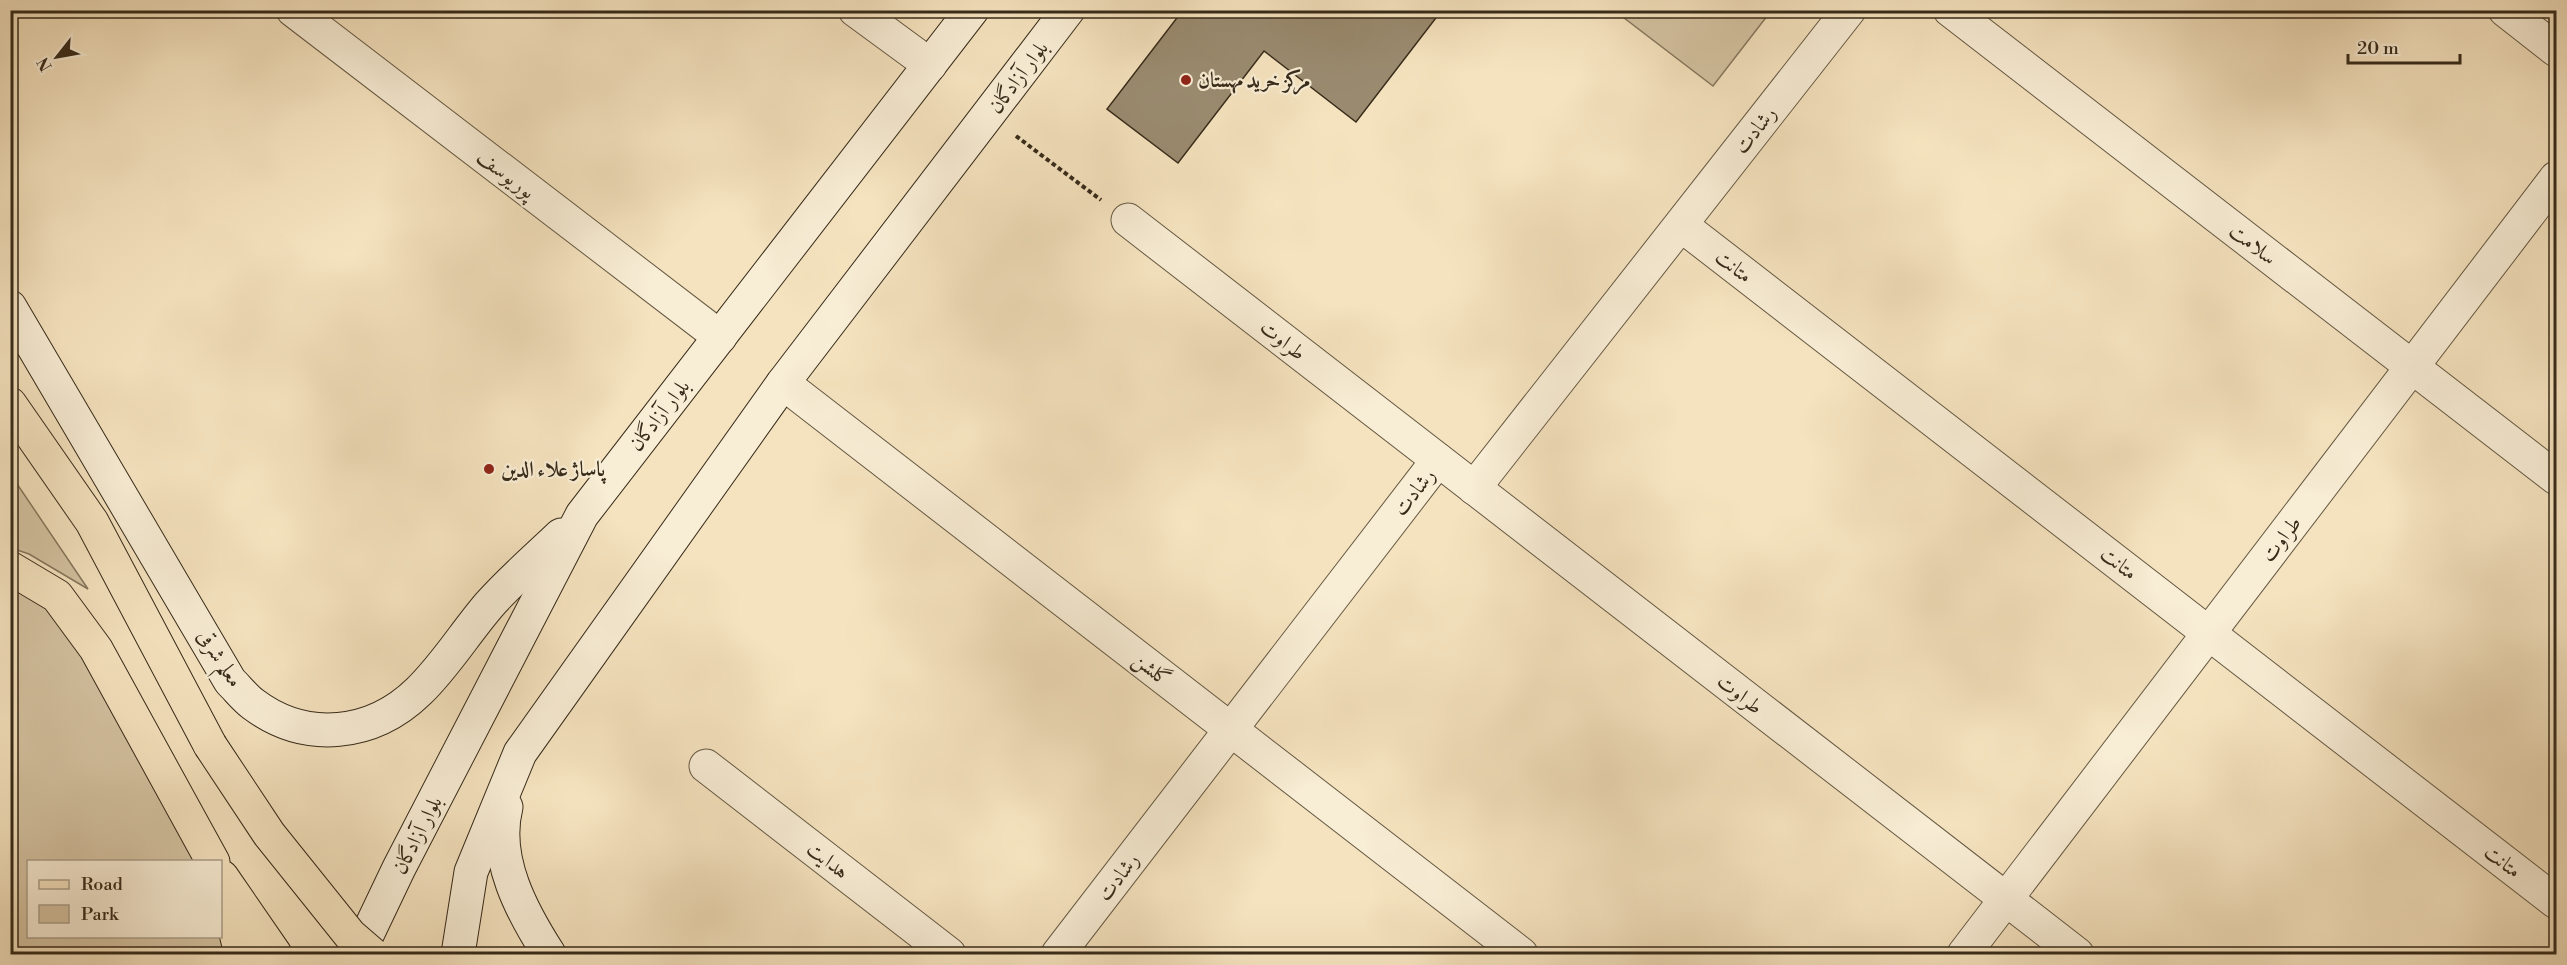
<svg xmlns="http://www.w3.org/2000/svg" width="2567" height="965" viewBox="0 0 2567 965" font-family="'Libre Bodoni',Amiri,serif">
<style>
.green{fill:#d5c4a3;stroke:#86785e;stroke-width:1.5}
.building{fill:#9a8b70;stroke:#372b1a;stroke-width:1.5}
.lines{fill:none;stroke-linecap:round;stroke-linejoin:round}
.minor-casing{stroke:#665943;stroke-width:35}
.secondary-casing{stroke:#372b1a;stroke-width:35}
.primary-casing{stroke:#372b1a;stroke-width:35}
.path{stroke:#372b1a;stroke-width:4;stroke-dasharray:4.5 3;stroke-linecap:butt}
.minor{stroke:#f8edd5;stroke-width:33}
.secondary{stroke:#f8edd5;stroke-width:33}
.primary{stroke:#f5e3bf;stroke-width:33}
.primary-bridge-casing{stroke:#372b1a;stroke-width:35;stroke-linecap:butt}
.primary-bridge{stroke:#f5e3bf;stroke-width:33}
.poi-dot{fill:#8f2418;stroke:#f8edd5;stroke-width:2}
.labels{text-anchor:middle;stroke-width:4.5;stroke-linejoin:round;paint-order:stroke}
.street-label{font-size:21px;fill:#372b1a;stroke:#f8edd5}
.poi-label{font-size:21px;font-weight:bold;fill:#372b1a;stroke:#f8edd5;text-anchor:start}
</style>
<rect width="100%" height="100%" fill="#f5e3bf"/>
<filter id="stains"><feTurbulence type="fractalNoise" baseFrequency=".00333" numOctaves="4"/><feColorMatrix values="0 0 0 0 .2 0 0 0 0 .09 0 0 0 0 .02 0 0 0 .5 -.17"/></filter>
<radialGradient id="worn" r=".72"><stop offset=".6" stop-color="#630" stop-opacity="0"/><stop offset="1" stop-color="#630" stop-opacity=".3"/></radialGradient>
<g class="green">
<polygon points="1615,11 1771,11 1713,86"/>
<polygon points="11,475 88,589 29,554 11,548"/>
<polygon points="10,586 45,606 83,657 206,861 28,862 28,936 220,936 231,954 11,954"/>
</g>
<polygon class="building" points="1183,10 1442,10 1356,122 1264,51 1178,163 1107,109"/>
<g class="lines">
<g class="minor-casing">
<g id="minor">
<polyline points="293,10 720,337"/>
<polyline points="855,10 930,65"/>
<polyline points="1950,10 2556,478"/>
<polyline points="2505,10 2556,50"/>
<polyline points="1128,220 2077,954"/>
<polyline points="1681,225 2556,902"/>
<polyline points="783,383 1521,954"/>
<polyline points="1474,488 1849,10"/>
<polyline points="706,766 949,954"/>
<polyline points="1058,954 1438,460"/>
<polyline points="1964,954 2556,178"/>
</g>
</g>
<g class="secondary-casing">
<g id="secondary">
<path d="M10,307l220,374c8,8 15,17 23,23 53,40 120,32 166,-13 26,-25 46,-58 70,-86 22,-25 48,-47 72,-70"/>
<path d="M506,807c-13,52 16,105 43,147"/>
<polyline points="358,954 399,868 582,515 972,10"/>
<polyline points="458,954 471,872 520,753 783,383 1068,10"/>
</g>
</g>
<g class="primary-casing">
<g id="primary">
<polyline points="10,404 92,522 210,745"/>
<polyline points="10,568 57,596 96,649 213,862"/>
<polyline points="222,877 275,954"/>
<polyline points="227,896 240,950 238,954"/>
</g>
</g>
<polyline class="path" points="1016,136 1101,200"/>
<use href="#minor" class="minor"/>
<use href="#secondary" class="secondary"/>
<use href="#primary" class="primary"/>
<g class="primary-bridge-casing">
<polyline id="primary-bridge" points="210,745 269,834 350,935 372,954"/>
</g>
<use href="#primary-bridge" class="primary-bridge"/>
</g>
<g class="poi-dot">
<circle cx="1186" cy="80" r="6"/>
<circle cx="489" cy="469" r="6"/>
</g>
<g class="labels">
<g class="street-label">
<text transform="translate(1018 77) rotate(-53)" y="7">بلوار آزادگان</text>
<text transform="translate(1755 130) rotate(-52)" y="7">رشادت</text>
<text transform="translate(506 174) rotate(37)" y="7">پوریوسف</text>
<text transform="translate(2253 244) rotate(38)" y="7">سلامت</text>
<text transform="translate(1734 266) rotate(38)" y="7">متانت</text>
<text transform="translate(1283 340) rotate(38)" y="7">طراوت</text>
<text transform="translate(659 415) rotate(-52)" y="7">بلوار آزادگان</text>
<text transform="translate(1414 492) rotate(-52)" y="7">رشادت</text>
<text transform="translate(2281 539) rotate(-53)" y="7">طراوت</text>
<text transform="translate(2119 563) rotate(38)" y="7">متانت</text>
<text transform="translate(220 658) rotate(57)" y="7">معلم شرقی</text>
<text transform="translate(1152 669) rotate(38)" y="7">گلشن</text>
<text transform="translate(1740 694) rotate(38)" y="7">طراوت</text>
<text transform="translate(417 835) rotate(-63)" y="7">بلوار آزادگان</text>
<text transform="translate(828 860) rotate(38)" y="7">هدایت</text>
<text transform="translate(2503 861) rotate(38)" y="7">متانت</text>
<text transform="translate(1118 877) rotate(-53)" y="7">رشادت</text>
</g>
<g class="poi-label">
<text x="1198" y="87">مرکز خرید مهستان</text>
<text x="501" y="476">پاساژ علاء الدین</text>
</g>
</g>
<rect width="2567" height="965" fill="none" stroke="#f5e3bf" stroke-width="36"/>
<rect x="12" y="12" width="2543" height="941" fill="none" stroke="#372b1a" stroke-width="3"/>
<rect x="18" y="18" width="2531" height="929" fill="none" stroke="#372b1a" stroke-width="1.5"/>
<rect x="27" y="860" width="195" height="78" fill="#f8edd5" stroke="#ab9f8a" stroke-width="1.5"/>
<rect x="39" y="880" width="30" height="9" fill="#f5e3bf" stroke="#ab9f8a" stroke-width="1.5"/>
<text x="81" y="890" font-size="18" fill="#372b1a">Road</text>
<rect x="39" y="905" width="30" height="18" fill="#d5c4a3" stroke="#ab9f8a" stroke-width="1.5"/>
<text x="81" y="920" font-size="18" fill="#372b1a">Park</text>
<g transform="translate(57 57) rotate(239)" stroke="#f8edd5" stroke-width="4.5" paint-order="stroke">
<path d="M0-4.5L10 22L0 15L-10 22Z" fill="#372b1a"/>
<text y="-9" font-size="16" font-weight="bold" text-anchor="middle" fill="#372b1a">N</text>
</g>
<path d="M2348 54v9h112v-9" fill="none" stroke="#372b1a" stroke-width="3"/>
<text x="2357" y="54" font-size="18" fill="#372b1a" stroke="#f8edd5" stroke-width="4.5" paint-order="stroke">20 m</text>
<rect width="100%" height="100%" filter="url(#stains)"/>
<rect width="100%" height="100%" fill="url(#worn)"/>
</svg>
